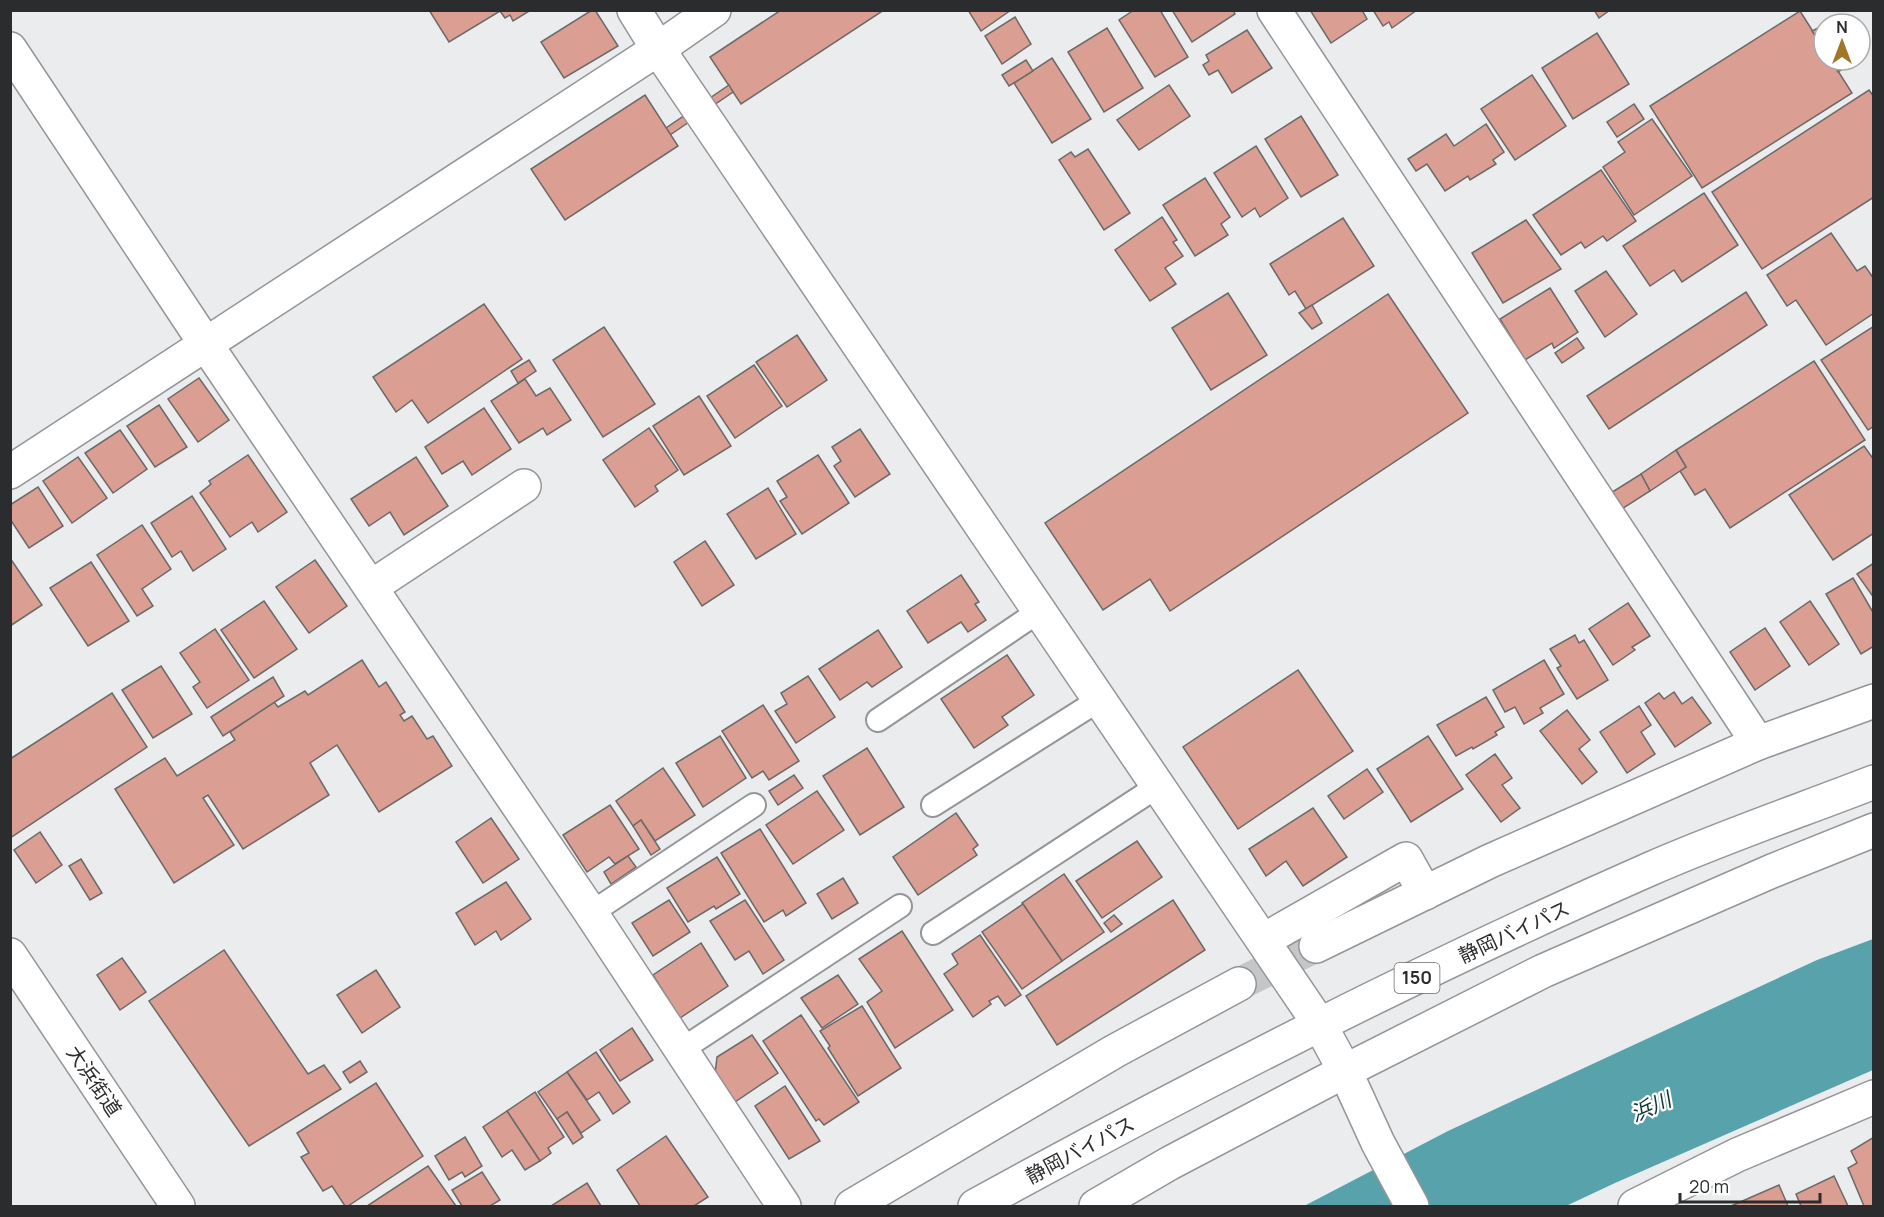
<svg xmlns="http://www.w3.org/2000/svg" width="1884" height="1217" viewBox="0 0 1884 1217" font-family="Manrope,'Noto Sans JP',sans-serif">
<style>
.water{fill:#58a2ac}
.building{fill:#db9e92;stroke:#6c6969;stroke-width:1.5}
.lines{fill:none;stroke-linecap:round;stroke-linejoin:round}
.street-tunnel{stroke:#c4c6c7;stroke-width:33;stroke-dasharray:33 16;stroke-linecap:butt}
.lane-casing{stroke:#949598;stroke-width:26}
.street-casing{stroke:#949598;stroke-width:36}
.secondary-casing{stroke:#949598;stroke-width:36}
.highway-casing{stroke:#949598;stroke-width:36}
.lane{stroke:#fff;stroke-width:22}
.street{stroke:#fff;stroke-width:33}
.secondary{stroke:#fff;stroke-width:33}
.highway{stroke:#fff;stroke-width:33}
.labels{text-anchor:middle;stroke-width:4.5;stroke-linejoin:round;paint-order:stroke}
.shield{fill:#fff;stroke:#6b6b6c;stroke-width:1.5}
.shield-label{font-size:18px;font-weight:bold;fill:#2b2c2d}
.street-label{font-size:20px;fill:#2b2c2d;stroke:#fff}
.water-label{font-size:21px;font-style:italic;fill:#11363a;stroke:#fff}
</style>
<rect width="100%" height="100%" fill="#eaecee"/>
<polygon class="water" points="1873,939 1873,1070 1615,1183 1566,1206 1304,1206 1448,1131 1817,960"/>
<g class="building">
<polygon points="429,10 531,10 513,21 510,15 505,18 500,11 449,42"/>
<polygon points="592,10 595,10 618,46 564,78 541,42"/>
<polygon points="781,10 884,10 741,104 710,57"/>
<polygon points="968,10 1011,10 981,31"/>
<polygon points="1134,10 1160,10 1188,57 1155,77 1119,20"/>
<polygon points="1172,10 1233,10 1235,14 1192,42"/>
<polygon points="1310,10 1362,10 1367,19 1331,43"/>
<polygon points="1373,10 1417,10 1392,28 1389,22 1383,26"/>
<polygon points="1594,10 1610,10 1599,18"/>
<polygon points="1800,11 1824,49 1824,60 1831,60 1852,93 1702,188 1650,106"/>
<polygon points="1015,17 1031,44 1002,64 985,36"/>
<polygon points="1824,25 1824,49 1812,31"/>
<polygon points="1107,28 1143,88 1104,112 1068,52"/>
<polygon points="1247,30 1272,68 1232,93 1218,70 1209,75 1203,65 1209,61 1206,55"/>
<polygon points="1597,33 1629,84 1573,119 1542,68"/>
<polygon points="1052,58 1091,119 1052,143 1014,83"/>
<polygon points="1026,60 1033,71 1009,86 1002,75"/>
<polygon points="1831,60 1852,60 1854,62 1838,72"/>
<polygon points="1532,75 1566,126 1515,160 1481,109"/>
<polygon points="729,85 733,92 670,135 666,128"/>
<polygon points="1169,85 1190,116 1139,150 1117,120"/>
<polygon points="1869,90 1874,97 1874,197 1762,269 1712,192"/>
<polygon points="645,95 678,146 565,220 531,169"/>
<polygon points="1634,104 1644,119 1617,137 1607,122"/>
<polygon points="1301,116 1338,175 1301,197 1265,139"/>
<polygon points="1652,119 1692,176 1634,215 1603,167 1625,152 1618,142"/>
<polygon points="1486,124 1504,152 1493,160 1496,164 1470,180 1468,176 1445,191 1427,164 1416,171 1408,159 1446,134 1454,146"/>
<polygon points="1256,146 1288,198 1260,217 1255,208 1242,217 1214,173"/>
<polygon points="1088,149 1130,213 1104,230 1059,160 1071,152 1075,157"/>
<polygon points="1601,170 1636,221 1607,241 1603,236 1585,248 1581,242 1561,255 1533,215"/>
<polygon points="1205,178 1230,217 1221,224 1228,235 1195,256 1163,205"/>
<polygon points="1704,193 1738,245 1682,282 1674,270 1650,286 1623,246"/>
<polygon points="1162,217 1177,240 1173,242 1183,256 1165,268 1176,284 1150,301 1115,250"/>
<polygon points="1343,218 1374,266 1306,309 1295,291 1289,295 1270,264"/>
<polygon points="1526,220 1561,269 1503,303 1472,253"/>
<polygon points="1831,233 1857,271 1865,266 1874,279 1874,313 1826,345 1796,300 1787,306 1767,275"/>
<polygon points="1606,271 1637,314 1605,337 1575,291"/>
<polygon points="1550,288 1578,332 1554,348 1552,343 1525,360 1500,319"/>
<polygon points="1746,292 1767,325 1609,429 1587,396"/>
<polygon points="1228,293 1267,355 1211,390 1172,328"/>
<polygon points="1388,294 1468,413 1170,611 1150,579 1103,610 1045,523"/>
<polygon points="484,304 522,359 428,423 412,400 396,412 373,377"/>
<polygon points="1312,305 1322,323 1312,329 1299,313"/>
<polygon points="1874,326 1874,426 1868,430 1821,360"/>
<polygon points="604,327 655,404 603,437 553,360"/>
<polygon points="797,335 827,380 787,407 756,362"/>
<polygon points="1577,338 1584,348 1562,363 1555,353"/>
<polygon points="529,360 536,371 518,383 511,371"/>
<polygon points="1814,361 1865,440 1730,528 1705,489 1695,495 1680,471 1686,467 1676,450"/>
<polygon points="754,365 782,406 735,438 707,396"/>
<polygon points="199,378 229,420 198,442 168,399"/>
<polygon points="525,379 536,396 550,388 571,420 547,435 543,428 519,443 491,401"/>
<polygon points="699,396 731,446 684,475 653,426"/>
<polygon points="159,405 187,447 155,467 127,426"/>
<polygon points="484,408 511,449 472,475 463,461 442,474 425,447"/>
<polygon points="649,428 678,470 655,486 658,491 635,507 603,460"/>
<polygon points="860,429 890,474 855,497 834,466 841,461 832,447"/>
<polygon points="120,430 147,469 113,493 85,453"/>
<polygon points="1864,446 1874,460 1874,533 1833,560 1789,495"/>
<polygon points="1676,450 1686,467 1650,491 1641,474"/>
<polygon points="248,455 287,512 258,532 252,522 230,537 200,493 211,484 209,481"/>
<polygon points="818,455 849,503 802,534 780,501 787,497 777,481"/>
<polygon points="78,457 107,498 72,523 43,481"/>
<polygon points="416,457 448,506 404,535 390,512 369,526 351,499"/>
<polygon points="1641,474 1650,491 1617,512 1606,496"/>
<polygon points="38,487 63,526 29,548 10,519 10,505"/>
<polygon points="768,488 796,534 756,559 727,514"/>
<polygon points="192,496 226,549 193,571 181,551 172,557 151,523"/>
<polygon points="142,525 171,569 142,589 153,606 137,616 97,555"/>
<polygon points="705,541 734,585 702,606 674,562"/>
<polygon points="10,558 42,605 10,626"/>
<polygon points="315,560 347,606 309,633 276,587"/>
<polygon points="91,562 129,621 88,646 50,588"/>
<polygon points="1874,563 1874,598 1857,574"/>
<polygon points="961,575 979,602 975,604 986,620 968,632 961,622 928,643 907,611"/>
<polygon points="1853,578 1874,614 1874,646 1861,654 1826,594"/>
<polygon points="264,601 297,649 254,678 221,630"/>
<polygon points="1810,601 1839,644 1809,665 1780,622"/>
<polygon points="1628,603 1650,636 1632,647 1635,650 1613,665 1589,629"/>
<polygon points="1765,628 1790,666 1755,690 1730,652"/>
<polygon points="215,629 249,680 207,708 193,687 200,682 180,653"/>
<polygon points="878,630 902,667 872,687 867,682 840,700 819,669"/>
<polygon points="1575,635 1579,643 1584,640 1608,680 1577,699 1557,668 1561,666 1550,649"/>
<polygon points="1007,655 1034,695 1002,717 1008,725 974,748 941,699"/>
<polygon points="362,660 379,687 386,682 405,712 400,715 404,721 412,716 427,739 433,736 452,766 379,812 337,745 310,763 329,795 243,849 208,795 203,798 234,845 174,883 115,789 165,758 177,776 235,740 230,732 274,702 278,707 305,691 308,695"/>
<polygon points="1544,660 1564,694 1540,708 1543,713 1524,724 1515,707 1505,712 1493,690"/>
<polygon points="161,666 192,714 153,738 122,690"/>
<polygon points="1298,670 1353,751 1238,829 1183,747"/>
<polygon points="808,676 835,717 796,743 775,711 787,704 781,693"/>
<polygon points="273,677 284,696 223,736 211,717"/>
<polygon points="1674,692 1682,704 1692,697 1711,723 1675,747 1645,703 1659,693 1664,699"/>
<polygon points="112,693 147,747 10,838 10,759"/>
<polygon points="1486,697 1504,727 1495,732 1497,735 1473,749 1472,747 1456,756 1437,725"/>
<polygon points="763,705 799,761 769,780 763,771 752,778 722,731"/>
<polygon points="1639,706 1651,725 1641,732 1655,754 1627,773 1600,732"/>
<polygon points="1567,710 1590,740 1579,749 1597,772 1582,784 1540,731"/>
<polygon points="720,736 746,778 703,807 676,763"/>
<polygon points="1428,736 1463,789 1411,822 1377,769"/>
<polygon points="867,748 904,807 860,835 823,776"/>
<polygon points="1495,754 1512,778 1502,785 1520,808 1501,822 1466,775"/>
<polygon points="663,768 695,815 655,841 641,820 633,826 616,801"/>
<polygon points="1367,769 1383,792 1344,819 1328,796"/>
<polygon points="794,775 803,788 778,805 769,791"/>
<polygon points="817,791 844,830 793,864 766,825"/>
<polygon points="610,805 639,849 615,864 609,857 587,872 563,835"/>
<polygon points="1313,808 1347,857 1303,886 1286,861 1266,876 1249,849"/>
<polygon points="956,813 978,845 973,849 977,855 918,895 893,857"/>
<polygon points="491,818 519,859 483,883 456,842"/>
<polygon points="641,820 660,849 651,855 633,826"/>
<polygon points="760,829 806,903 786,916 783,910 764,922 721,853"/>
<polygon points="40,832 62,865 36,883 14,850"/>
<polygon points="1137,841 1162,877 1102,918 1076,881"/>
<polygon points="628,856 636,867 611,884 604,872"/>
<polygon points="717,857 740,894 716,909 714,906 688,922 667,888"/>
<polygon points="81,859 102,893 90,900 69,866"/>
<polygon points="1064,874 1104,932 1062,961 1022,903"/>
<polygon points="843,878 858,903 832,919 817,894"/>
<polygon points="506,882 531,919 501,940 496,931 475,945 456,913"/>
<polygon points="669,900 690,932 653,956 632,923"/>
<polygon points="745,900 784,960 763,974 749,951 735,960 710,921"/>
<polygon points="1173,900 1205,950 1057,1045 1026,996"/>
<polygon points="1023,904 1062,961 1022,989 982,932"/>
<polygon points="1114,915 1122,924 1111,932 1104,923"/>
<polygon points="902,931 953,1010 895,1048 867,1002 882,991 859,959"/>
<polygon points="980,935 1021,995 1005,1006 998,996 989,1001 991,1004 973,1017 944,974 958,964 952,954"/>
<polygon points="701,943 728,986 680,1018 653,975"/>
<polygon points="224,950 308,1074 324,1065 341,1089 249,1146 149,1001"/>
<polygon points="122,958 146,992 120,1010 97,975"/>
<polygon points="376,970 400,1007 362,1033 337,995"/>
<polygon points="838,975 858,1004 822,1028 801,998"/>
<polygon points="862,1006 901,1068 858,1096 828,1048 830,1046 820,1031"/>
<polygon points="801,1015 859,1102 824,1125 819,1119 816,1121 763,1041"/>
<polygon points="632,1028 653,1060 620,1081 600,1050"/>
<polygon points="752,1035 778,1073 735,1102 715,1074 717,1057"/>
<polygon points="596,1052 630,1102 613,1114 599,1092 587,1100 567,1072"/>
<polygon points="360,1061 367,1072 350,1083 343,1072"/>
<polygon points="567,1072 600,1120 581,1133 567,1112 557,1119 538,1092"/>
<polygon points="376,1083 423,1156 348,1206 345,1206 332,1186 323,1191 301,1157 309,1153 297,1133"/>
<polygon points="785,1086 820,1141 789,1159 755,1106"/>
<polygon points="535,1092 564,1137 548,1148 551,1153 540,1161 507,1111"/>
<polygon points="507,1111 540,1161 525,1170 512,1150 502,1157 483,1127"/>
<polygon points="567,1112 583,1137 573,1144 557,1119"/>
<polygon points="666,1136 708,1197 694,1206 640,1206 617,1170"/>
<polygon points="465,1137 482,1166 465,1177 462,1172 449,1180 435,1156"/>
<polygon points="1874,1137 1874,1206 1864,1206 1848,1168 1857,1163 1851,1151"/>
<polygon points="428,1166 456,1206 367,1206"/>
<polygon points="482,1172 500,1200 490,1206 462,1206 452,1190"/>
<polygon points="1834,1176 1848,1206 1801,1206 1796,1194"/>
<polygon points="587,1183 601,1206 551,1206"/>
<polygon points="1779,1185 1788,1206 1731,1206"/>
</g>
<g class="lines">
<polyline class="street-tunnel" points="1239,984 1316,946"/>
<g class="lane-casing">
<g id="lane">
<polyline points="878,720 1038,612"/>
<polyline points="933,805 1099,700"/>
<polyline points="591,913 754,805"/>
<polyline points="933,933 1158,786"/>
<polyline points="681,1050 900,906"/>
</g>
</g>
<g class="street-casing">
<g id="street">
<polyline points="634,10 658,49 1320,1025 1345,1071 1378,1143 1412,1206"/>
<polyline points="1274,10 1758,743"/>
<polyline points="10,49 205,343 591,913 784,1206"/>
<polyline points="10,472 658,49 714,10"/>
<polyline points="371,587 524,486"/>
<polyline points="1264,940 1406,859 1425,893"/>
<polyline points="1316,946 1490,861 1758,743 1874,701"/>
<polyline points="852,1206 1115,1051 1239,984"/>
<polyline points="1635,1206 1737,1155 1874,1097"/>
</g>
</g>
<g class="secondary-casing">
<polyline id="secondary" points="10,955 178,1206"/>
</g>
<g class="highway-casing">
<g id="highway">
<path d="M975,1206c220,-121 445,-236 675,-337 73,-32 149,-58 224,-87"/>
<polyline points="1096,1206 1170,1163 1345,1071 1543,971 1772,871 1874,830"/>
</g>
</g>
<use href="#lane" class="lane"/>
<use href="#street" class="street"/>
<use href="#secondary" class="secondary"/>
<use href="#highway" class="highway"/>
</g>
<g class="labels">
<rect class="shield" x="1394.5" y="963" width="45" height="30" rx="4.5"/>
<g class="shield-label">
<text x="1417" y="984">150</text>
</g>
<g class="street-label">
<text transform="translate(1514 932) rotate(-25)" y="7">静岡バイパス</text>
<text transform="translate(94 1081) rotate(56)" y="7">大浜街道</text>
<text transform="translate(1080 1150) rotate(-28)" y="7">静岡バイパス</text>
</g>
<g class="water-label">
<text transform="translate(1651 1107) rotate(-24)" y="7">浜川</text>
</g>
</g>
<rect width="1884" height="1217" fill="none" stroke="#2b2c2d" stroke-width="24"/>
<g transform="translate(1842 42)"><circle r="28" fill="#ffffff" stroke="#aaabab" stroke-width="1.5"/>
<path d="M0-4.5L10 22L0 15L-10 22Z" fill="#a17626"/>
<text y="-9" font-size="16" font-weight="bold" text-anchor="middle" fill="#2b2c2d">N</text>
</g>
<path d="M1680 1193v9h140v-9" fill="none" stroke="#2b2c2d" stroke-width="3"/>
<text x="1689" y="1193" font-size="18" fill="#2b2c2d" stroke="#ffffff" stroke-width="4.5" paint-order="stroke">20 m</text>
</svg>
